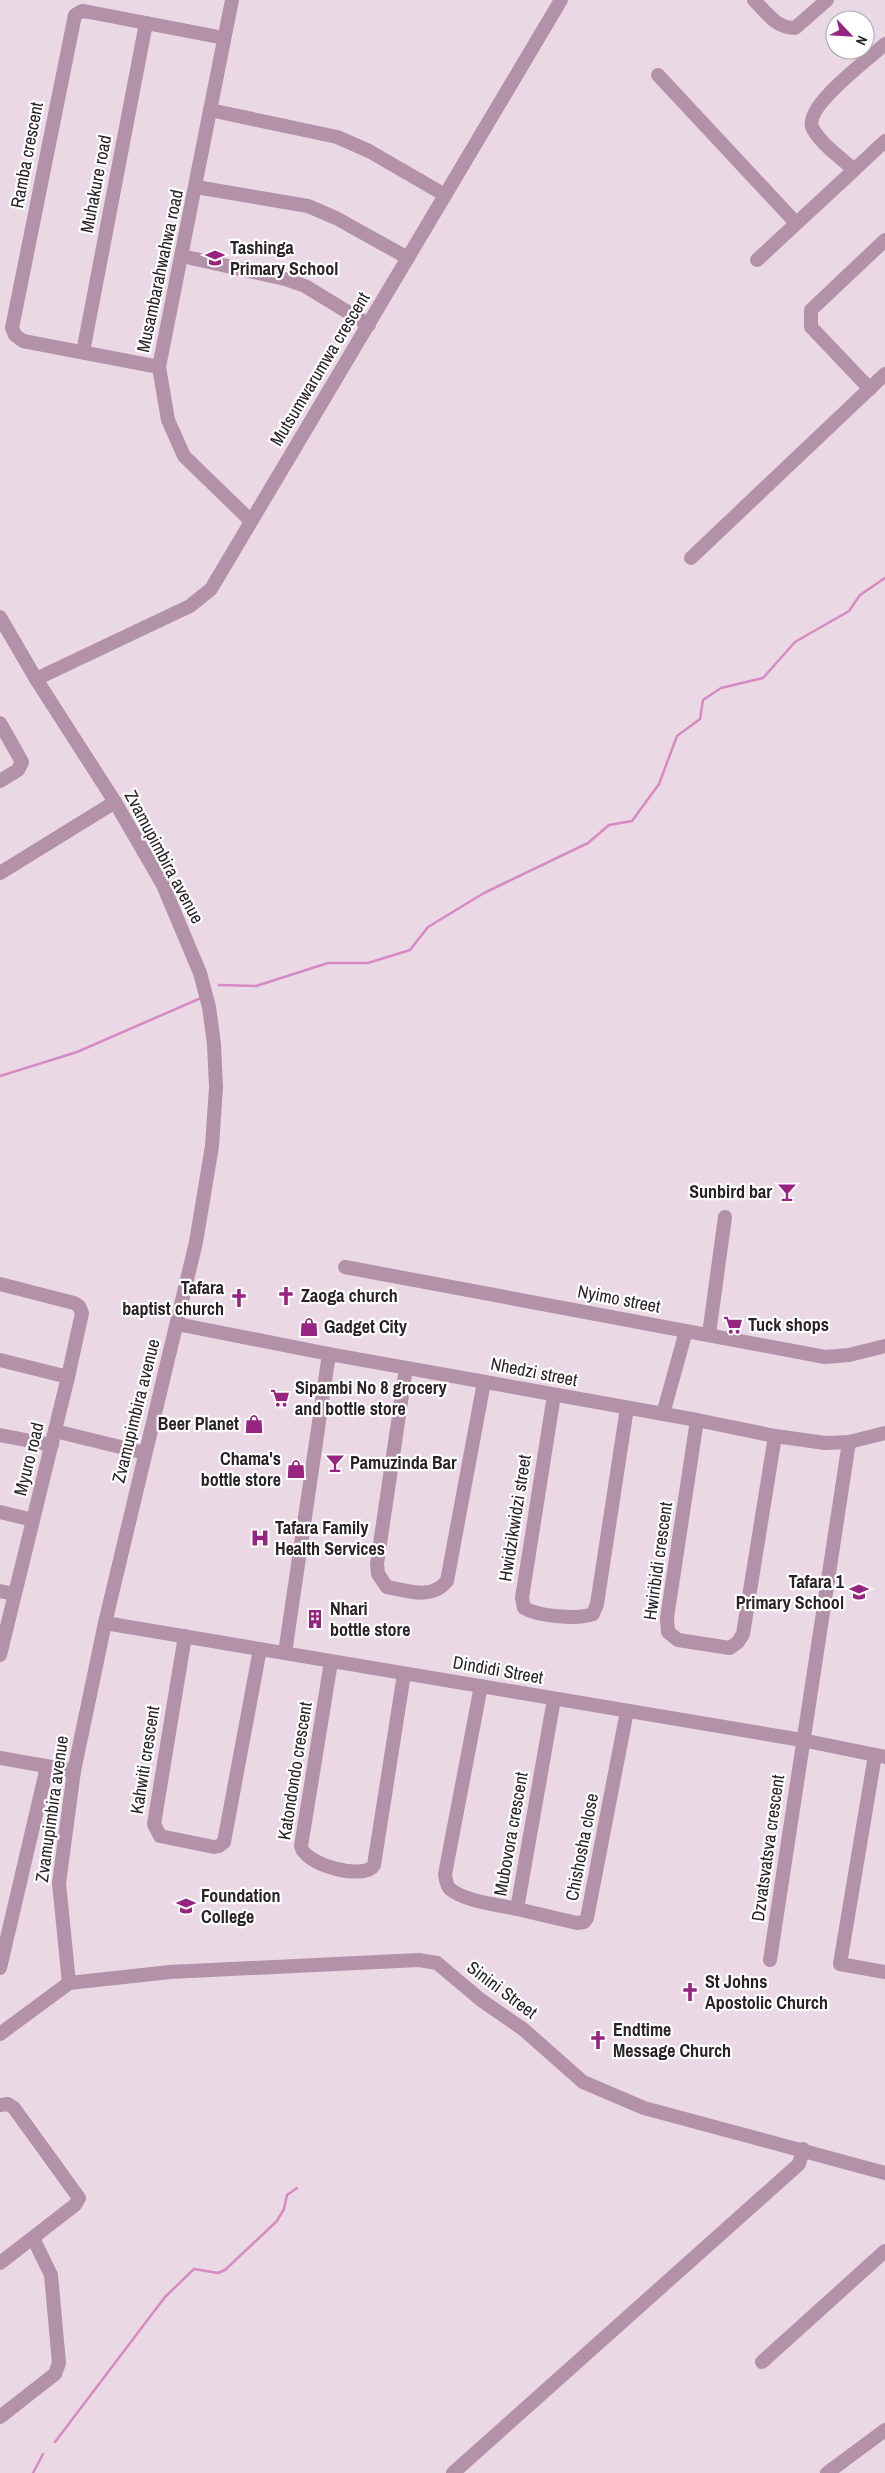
<svg xmlns="http://www.w3.org/2000/svg" width="885" height="2473" viewBox="0 0 885 2473" font-family="'Archivo Narrow',sans-serif">
<style>
.lines{fill:none;stroke-linecap:round;stroke-linejoin:round}
.stream{stroke:#d78ac2;stroke-width:2.5}
.minor{stroke:#b391a9;stroke-width:14}
.labels{text-anchor:middle;stroke-width:4.5;stroke-linejoin:round;paint-order:stroke}
.street-label{font-size:18px;fill:#292327;stroke:#fff}
.poi-label{font-size:18px;font-weight:bold;fill:#292327;stroke:#fff;text-anchor:start}
</style>
<rect width="100%" height="100%" fill="#ebd8e5"/>
<g class="lines">
<g class="stream">
<polyline points="219,985 256,986 328,963 368,963 410,950 428,927 484,893 588,843 609,825 632,821 659,784 677,736 700,719 703,700 721,688 763,678 795,642 849,611 860,595 885,578"/>
<polyline points="0,1076 77,1052 201,998"/>
<polyline points="55,2442 165,2297 194,2269 218,2273 225,2270 277,2221 284,2209 287,2195 297,2188"/>
<polyline points="33,2473 43,2454"/>
</g>
<g class="minor">
<polyline points="232,0 159,367 168,420 184,456 251,521"/>
<path d="M754,0c13,13 22,28 41,28l32,-28"/>
<path d="M885,44c-15,14 -84,64 -72,85 9,16 27,28 41,41l31,-29"/>
<polyline points="658,75 796,223"/>
<polyline points="210,110 337,137 369,151 445,195"/>
<polyline points="196,187 308,206 336,218 408,258"/>
<polyline points="182,256 285,279 305,286 369,325"/>
<polyline points="757,260 854,170"/>
<polyline points="83,352 146,23"/>
<polyline points="159,367 23,341 15,335 12,328 75,15 82,11 89,12 224,38"/>
<polyline points="870,389 811,327 811,310 885,240"/>
<polyline points="691,558 885,374"/>
<polyline points="0,617 36,679 115,802 163,885 200,973 209,1007 214,1044 216,1087 212,1146 196,1242 105,1623 74,1771 59,1883 69,1983"/>
<polyline points="36,679 190,606 211,589 561,0"/>
<polyline points="0,723 22,762 18,770 0,781"/>
<polyline points="0,873 115,802"/>
<polyline points="345,1267 825,1357 849,1355 885,1346"/>
<polyline points="0,1284 74,1303 79,1306 82,1313 68,1377 0,1655"/>
<polyline points="177,1324 329,1354 697,1420 775,1436 825,1443 849,1442 885,1433"/>
<polyline points="709,1334 725,1217"/>
<polyline points="0,1360 68,1377"/>
<path d="M406,1368l-29,196 1,10 9,13c21,4 45,13 60,-6l37,-199"/>
<path d="M554,1395l-32,203 2,10c14,8 54,12 69,6l4,-10 30,-196"/>
<polyline points="663,1414 686,1331"/>
<polyline points="697,1420 667,1618 668,1632 678,1640 730,1648 738,1642 743,1634 775,1436"/>
<polyline points="55,1431 145,1453"/>
<polyline points="0,1435 52,1445"/>
<polyline points="0,1512 33,1520"/>
<polyline points="0,1591 15,1594"/>
<polyline points="105,1623 802,1740 885,1757"/>
<polyline points="185,1636 154,1824 160,1836 214,1847 219,1846 224,1842 260,1649"/>
<polyline points="285,1653 329,1354"/>
<path d="M331,1662l-30,184c3,19 64,35 73,19l30,-191"/>
<path d="M481,1686l-36,188c1,6 1,11 5,15 14,12 49,16 67,20l37,-210"/>
<polyline points="875,1755 840,1964 885,1972"/>
<polyline points="0,1758 74,1771"/>
<polyline points="517,1909 577,1923 584,1922 587,1918 627,1711"/>
<polyline points="770,1960 849,1442"/>
<polyline points="0,1968 47,1767"/>
<polyline points="69,1983 170,1972 419,1960 437,1963 481,2000 523,2029 583,2082 644,2108 885,2173"/>
<polyline points="0,2034 69,1983"/>
<polyline points="0,2105 8,2104 14,2108 79,2198 75,2205 0,2263"/>
<polyline points="762,2362 885,2251"/>
<polyline points="0,2417 55,2374 59,2363 51,2275 33,2238"/>
<polyline points="453,2473 799,2164 803,2149"/>
<polyline points="827,2473 885,2430"/>
</g>
</g>
<defs>
<g id="school-bare" transform="scale(1.5)"><path d="M0-5L7-2L0 1L-7-2ZM-4 1L0 2.5L4 1V4Q0 6-4 4Z" fill="#972481" stroke="#fff" stroke-width="2.5" paint-order="stroke"/></g>
<g id="bar-bare" transform="scale(1.5)"><path d="M-6-5H6L.8 .8V4.5H3.5V6h-7V4.5H-.8V.8Z" fill="#972481" stroke="#fff" stroke-width="2.5" paint-order="stroke"/></g>
<g id="church-bare" transform="scale(1.5)"><path d="M-1.2-6h2.4v3.5h3.3v2.4h-3.3V6h-2.4V-.1h-3.3v-2.4h3.3Z" fill="#972481" stroke="#fff" stroke-width="2.5" paint-order="stroke"/></g>
<g id="supermarket-bare" transform="scale(1.5)"><path d="M-6-5.5h2.5l.6 2H6L4.5 2H-2.5L-4.4-4H-6ZM-1.5 3.2a1.3 1.3 0 1 0 .1 0ZM3 3.2a1.3 1.3 0 1 0 .1 0Z" fill="#972481" stroke="#fff" stroke-width="2.5" paint-order="stroke"/></g>
<g id="shop-bare" transform="scale(1.5)"><path d="M-5-2.5h2.3a2.7 3.5 0 0 1 5.4 0H5L5.5 6h-11ZM-1.5-2.5h3a1.5 2.3 0 0 0-3 0Z" fill="#972481" stroke="#fff" stroke-width="2.5" paint-order="stroke"/></g>
<g id="hospital-bare" transform="scale(1.5)"><path d="M-5-5h3v3.5h4V-5h3V5h-3V1.5h-4V5h-3Z" fill="#972481" stroke="#fff" stroke-width="2.5" paint-order="stroke"/></g>
<g id="building-bare" transform="scale(1.5)"><path d="M-4-6H4V6H1V3H-1V6H-4ZM-2.5-4.3h1.7v1.8h-1.7ZM.8-4.3h1.7v1.8H.8ZM-2.5-1h1.7V.8h-1.7ZM.8-1h1.7V.8H.8Z" fill="#972481" stroke="#fff" stroke-width="2.5" paint-order="stroke"/></g>
</defs>
<g fill-rule="evenodd">
<use href="#school-bare" x="215" y="258"/>
<use href="#bar-bare" x="787" y="1192"/>
<use href="#church-bare" x="286" y="1296"/>
<use href="#church-bare" x="239" y="1298"/>
<use href="#supermarket-bare" x="733" y="1325"/>
<use href="#shop-bare" x="309" y="1327"/>
<use href="#supermarket-bare" x="280" y="1398"/>
<use href="#shop-bare" x="254" y="1424"/>
<use href="#bar-bare" x="335" y="1463"/>
<use href="#shop-bare" x="296" y="1469"/>
<use href="#hospital-bare" x="260" y="1538"/>
<use href="#school-bare" x="859" y="1592"/>
<use href="#building-bare" x="315" y="1619"/>
<use href="#school-bare" x="186" y="1906"/>
<use href="#church-bare" x="690" y="1992"/>
<use href="#church-bare" x="598" y="2040"/>
</g>
<g class="labels">
<g class="street-label">
<text transform="translate(27 155) rotate(-79)" y="6">Ramba crescent</text>
<text transform="translate(96 184) rotate(-79)" y="6">Muhakure road</text>
<text transform="translate(160 271) rotate(-78)" y="6">Musambarahwahwa road</text>
<text transform="translate(320 369) rotate(-59)" y="6">Mutsumwarumwa crescent</text>
<text transform="translate(164 857) rotate(62)" y="6">Zvamupimbira avenue</text>
<text transform="translate(619 1299) rotate(11)" y="6">Nyimo street</text>
<text transform="translate(534 1372) rotate(11)" y="6">Nhedzi street</text>
<text transform="translate(136 1411) rotate(-76)" y="6">Zvamupimbira avenue</text>
<text transform="translate(29 1459) rotate(-76)" y="6">Myuro road</text>
<text transform="translate(515 1518) rotate(-81)" y="6">Hwidzikwidzi street</text>
<text transform="translate(658 1561) rotate(-82)" y="6">Hwiribidi crescent</text>
<text transform="translate(498 1670) rotate(10)" y="6">Dindidi Street</text>
<text transform="translate(145 1760) rotate(-81)" y="6">Kahwiti crescent</text>
<text transform="translate(295 1771) rotate(-81)" y="6">Katondondo crescent</text>
<text transform="translate(52 1809) rotate(-82)" y="6">Zvamupimbira avenue</text>
<text transform="translate(511 1834) rotate(-80)" y="6">Mubovora crescent</text>
<text transform="translate(582 1847) rotate(-79)" y="6">Chishosha close</text>
<text transform="translate(768 1848) rotate(-82)" y="6">Dzvatsvatsva crescent</text>
<text transform="translate(502 1990) rotate(37)" y="6">Sinini Street</text>
</g>
<g class="poi-label">
<text x="230" y="254">Tashinga<tspan x="230" dy="21">Primary School</tspan></text>
<text x="772" y="1198" text-anchor="end">Sunbird bar</text>
<text x="224" y="1294" text-anchor="end">Tafara<tspan x="224" dy="21">baptist church</tspan></text>
<text x="301" y="1302">Zaoga church</text>
<text x="748" y="1331">Tuck shops</text>
<text x="324" y="1333">Gadget City</text>
<text x="295" y="1394">Sipambi No 8 grocery<tspan x="295" dy="21">and bottle store</tspan></text>
<text x="239" y="1430" text-anchor="end">Beer Planet</text>
<text x="281" y="1465" text-anchor="end">Chama's<tspan x="281" dy="21">bottle store</tspan></text>
<text x="350" y="1469">Pamuzinda Bar</text>
<text x="275" y="1534">Tafara Family<tspan x="275" dy="21">Health Services</tspan></text>
<text x="844" y="1588" text-anchor="end">Tafara 1<tspan x="844" dy="21">Primary School</tspan></text>
<text x="330" y="1615">Nhari<tspan x="330" dy="21">bottle store</tspan></text>
<text x="201" y="1902">Foundation<tspan x="201" dy="21">College</tspan></text>
<text x="705" y="1988">St Johns<tspan x="705" dy="21">Apostolic Church</tspan></text>
<text x="613" y="2036">Endtime<tspan x="613" dy="21">Message Church</tspan></text>
</g>
</g>
<g transform="translate(850 35) rotate(115)"><circle r="24" fill="#ffffff" stroke="#a9a7a9"/>
<path d="M0-4L9 19L0 12L-9 19Z" fill="#972481"/>
<text y="-8" font-size="14" font-weight="bold" text-anchor="middle" fill="#292327">N</text>
</g>
</svg>
